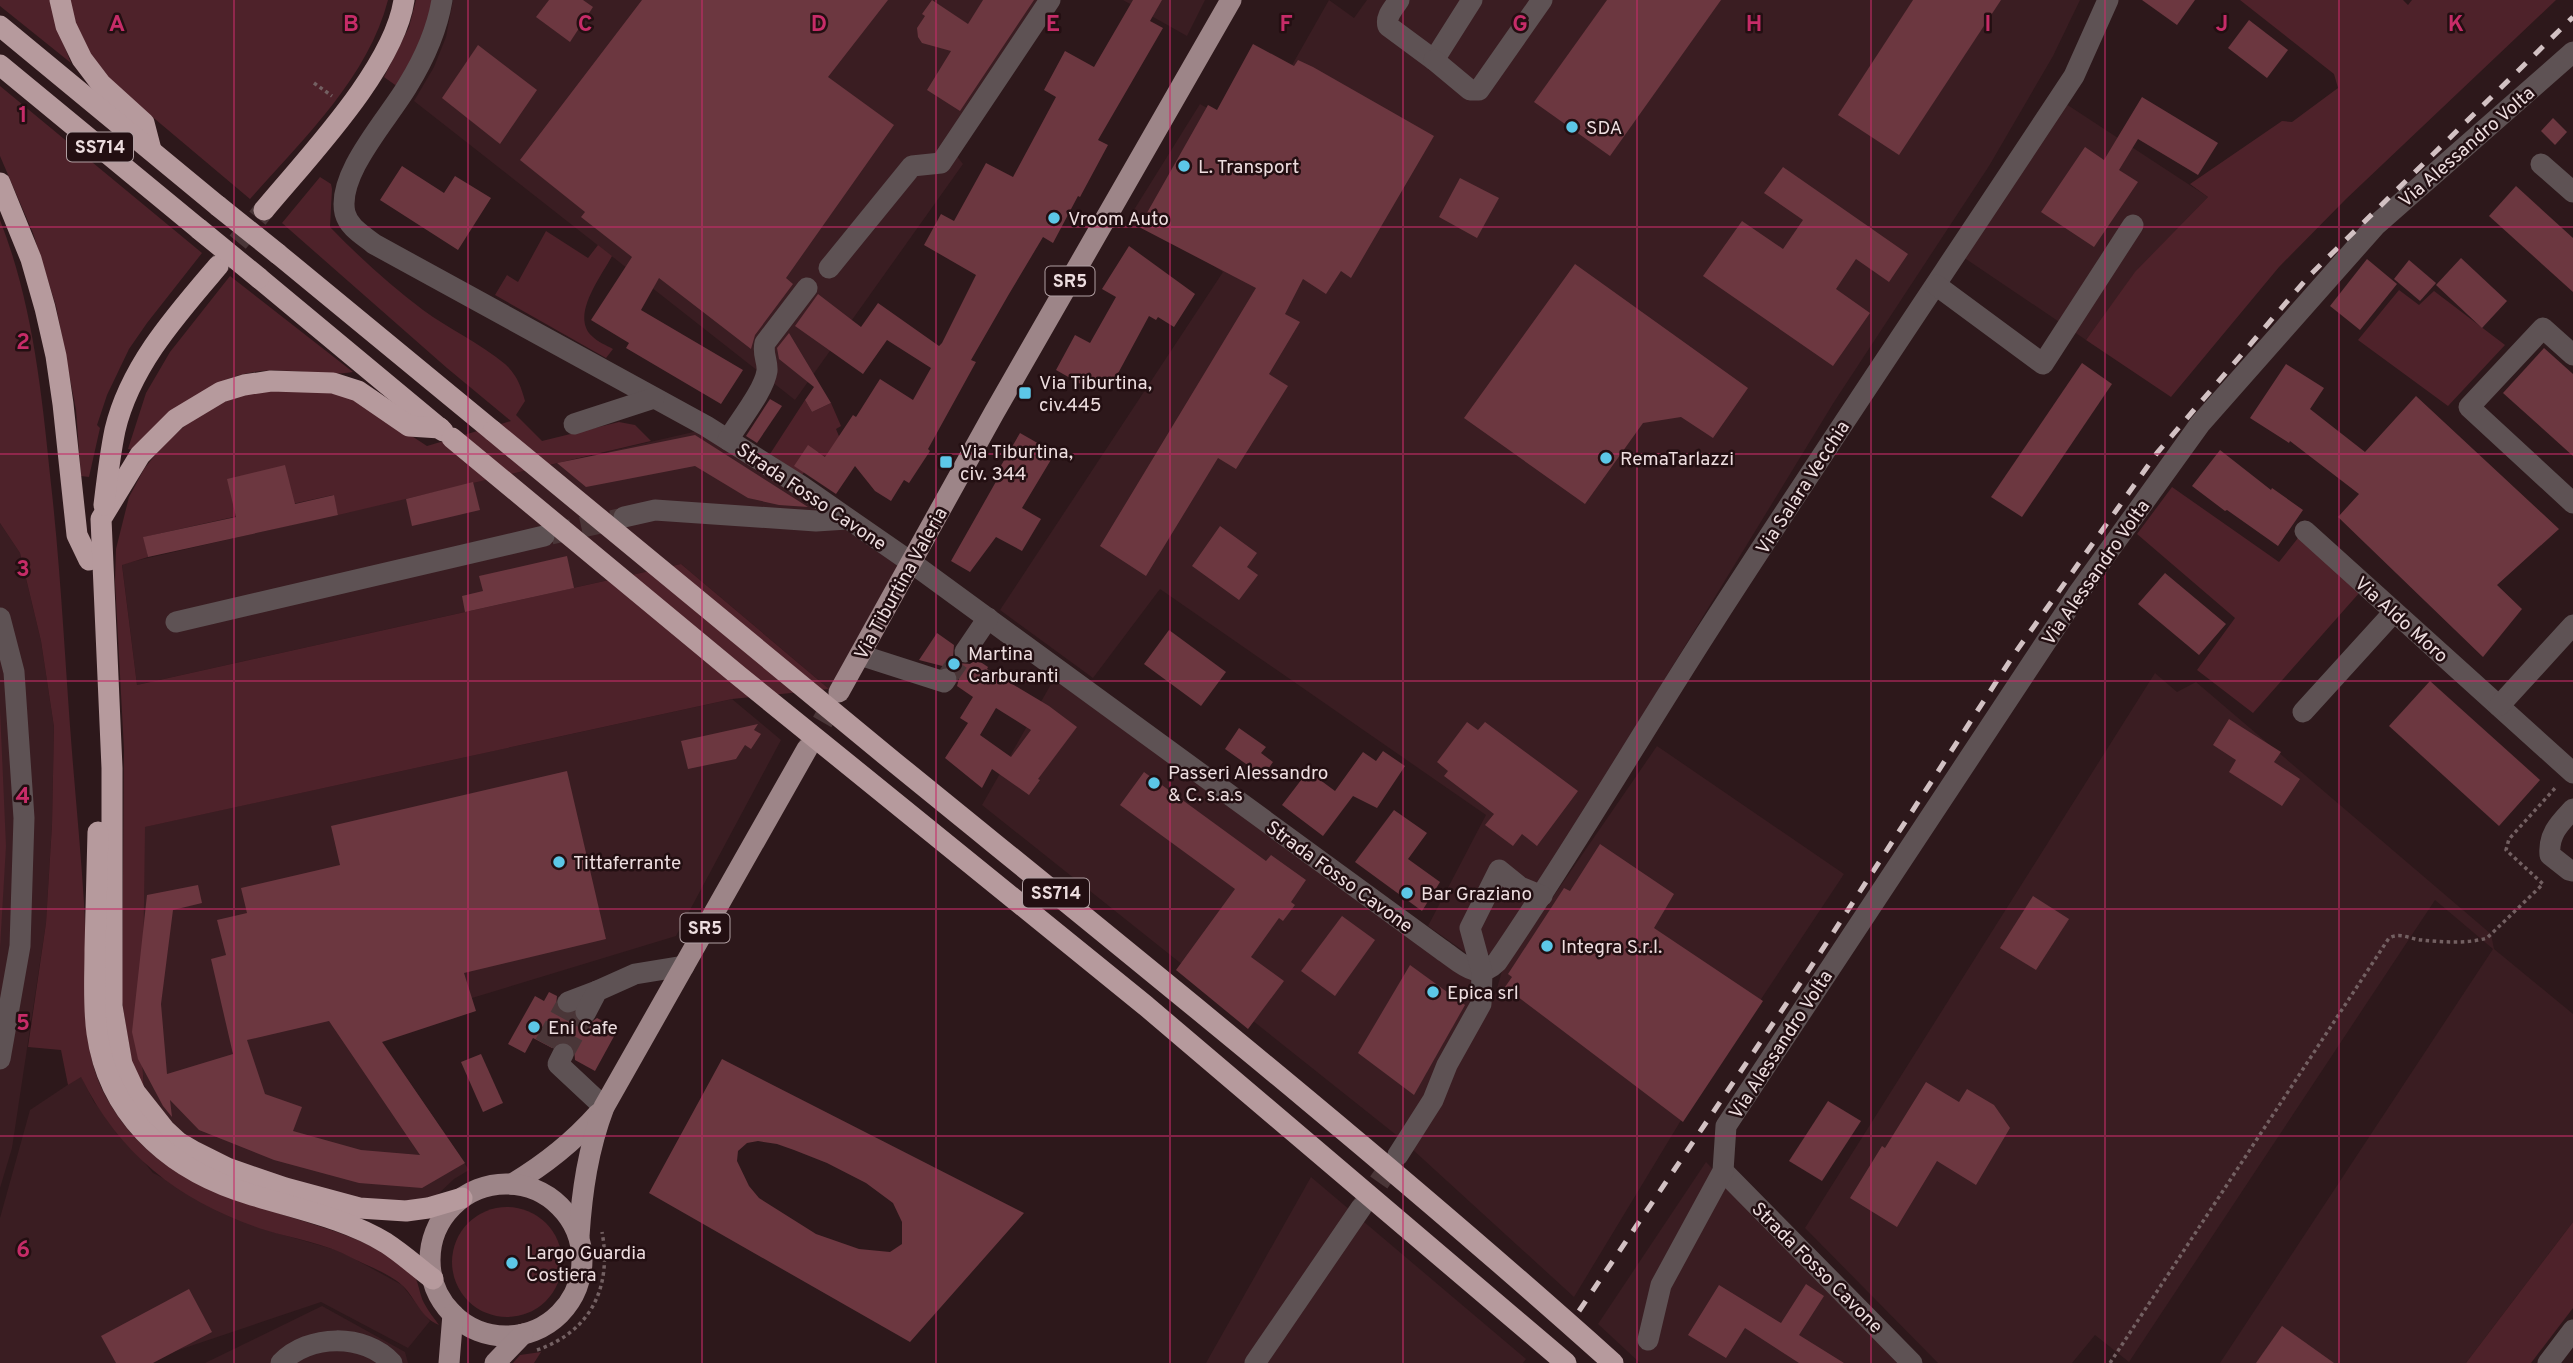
<svg xmlns="http://www.w3.org/2000/svg" width="2573" height="1363" viewBox="0 0 2573 1363" font-family="Overpass,sans-serif">
<style>
.built{fill:#3a1d22}
.green{fill:#4e222a}
.building{fill:#6c3740;fill-rule:evenodd}
.lines{fill:none;stroke-linecap:round;stroke-linejoin:round}
.minor-tunnel{stroke:#4a3638;stroke-width:21;stroke-dasharray:21 10;stroke-linecap:butt}
.major-tunnel{stroke:#4a3638;stroke-width:21;stroke-dasharray:21 10;stroke-linecap:butt}
.highway-tunnel{stroke:#4a3638;stroke-width:21;stroke-dasharray:21 10;stroke-linecap:butt}
.path{stroke:#736062;stroke-width:3.5;stroke-dasharray:3.5 3.5;stroke-linecap:butt}
.minor{stroke:#5e5254;stroke-width:21}
.major{stroke:#9d8588;stroke-width:21}
.highway{stroke:#b69a9d;stroke-width:21}
.rail{stroke:#d2c1c3;stroke-width:5;stroke-dasharray:12 12;stroke-linecap:butt}
.highway-bridge{stroke:#b69a9d;stroke-width:21}
.grid{fill:none;stroke:#c62c68;stroke-width:2;stroke-opacity:0.55}
.poi-dot{fill:#5cc7e7;stroke:#230f12;stroke-width:2.5}
.labels{text-anchor:middle;stroke-width:5;stroke-linejoin:round;paint-order:stroke}
.shield{fill:#230f12;stroke:#b09fa2;stroke-width:2}
.shield-label{font-size:18px;font-weight:bold;fill:#eddddf}
.poi-label{font-size:19px;fill:#eddddf;stroke:#230f12;text-anchor:start}
.street-label{font-size:19px;fill:#eddddf;stroke:#230f12}
.grid-label{font-size:23px;text-anchor:middle;font-weight:bold;fill:#c62c68;stroke:#230f12;stroke-width:5;stroke-linejoin:round;paint-order:stroke}
</style>
<rect width="100%" height="100%" fill="#2d181b"/>
<g class="built">
<polygon points="453,0 1060,0 956,155 963,164 795,400 414,101 434,67 446,37"/>
<polygon points="1123,0 1205,0 1187,36"/>
<polygon points="1329,0 1354,18 1367,0 2080,0 2053,56 1989,166 1834,402 1663,682 1589,810 1498,951 1475,959 1428,926 1486,815 1160,589 1093,678 1000,610 1223,272 1132,213 1200,104 1253,134"/>
<polygon points="2063,102 2208,197 2136,272 2086,340 1963,257"/>
<polygon points="702,430 898,566 829,689 681,564 137,685 122,564"/>
<polygon points="0,523 20,553 41,641 54,727 52,825 46,923 12,1148 0,1188"/>
<polygon points="2155,673 2177,692 2196,682 2491,934 2494,949 2573,1014 2573,1222 2466,1363 2220,1363 2493,949 2435,900 2129,1362 2095,1335 2072,1363 1938,1363 1805,1228"/>
<polygon points="1054,679 1495,995 1502,971 1657,746 1844,874 1683,1117 1574,1297 1400,1138 982,805"/>
<polygon points="732,699 781,740 676,936 373,1028 469,1170 454,1179 435,1197 419,1202 363,1201 230,1161 181,1133 144,1094 142,1056 144,827"/>
<polygon points="81,1076 94,1102 153,1173 263,1229 340,1251 402,1285 430,1321 408,1348 321,1302 140,1363 0,1363 0,1218 30,1110"/>
<polygon points="1706,1162 1902,1363 1640,1363 1598,1324"/>
<polygon points="1311,1177 1526,1359 1523,1363 1206,1363"/>
<polygon points="322,1306 405,1352 408,1363 205,1363"/>
</g>
<g class="green">
<polygon points="0,0 51,0 61,38 71,63 0,6"/>
<path d="M70,0h318c-20,78 -86,140 -138,199l-139,-117 -23,-31 -12,-27z"/>
<polygon points="416,0 436,0 432,18 398,87 384,77 409,27"/>
<polygon points="2240,0 2403,0 2408,5 2412,0 2556,0 2346,199 2279,267 2171,397 2086,340 2135,272 2208,197 2190,184 2282,121 2292,122 2338,88 2334,74"/>
<polygon points="0,86 202,253 147,323 129,349 107,395 97,425 100,428 89,477 81,476 76,410 56,306 33,233 0,156"/>
<path d="M320,177l11,7 1,5 -2,38c29,30 60,58 93,83 26,19 57,33 82,54 12,11 16,22 20,37l-9,14 26,26 77,-19 16,3 16,16 -313,74 -5,-20 -189,42 4,20 -26,8 15,120 544,-121 148,125 -97,10 -587,128 -3,229 2,38 -11,-26 -11,-66 2,-252 -9,-169 1,-32 13,-52 15,-28 19,-24 31,-27 18,-12 43,-15 78,1 19,5 75,49 84,-25 -64,-53 -165,-145z"/>
<path d="M0,220c33,84 42,175 51,264 10,89 14,179 21,268 4,51 9,101 12,151 5,64 -10,135 22,194 48,88 132,102 219,131 30,10 63,23 87,45 7,7 7,21 12,30 4,8 10,15 15,22 -18,-7 -23,-26 -36,-39 -11,-11 -37,-21 -51,-28 -27,-15 -58,-19 -87,-28 -84,-28 -144,-73 -184,-153l-13,8 -7,-35 -33,-3 18,-124 6,-98 2,-98 -13,-86 -21,-88 -20,-30z"/>
<path d="M546,231l42,27 10,-13 14,11c-11,21 -43,61 -19,81 5,5 13,8 20,12l-7,9 -111,-63 12,-20 11,7z"/>
<path d="M230,276l123,96c-31,5 -62,-4 -92,-1 -56,6 -87,43 -124,80l-9,-2 18,-56 24,-41z"/>
<polygon points="2399,290 2419,305 2434,291 2505,345 2448,406 2358,340"/>
<polygon points="805,400 812,412 831,403 841,426 836,429 851,465 843,469 818,452 802,475 770,454"/>
<polygon points="2172,487 2279,562 2298,538 2360,592 2253,713 2197,670 2235,618 2137,534"/>
<polygon points="0,709 6,846 0,948"/>
<circle cx="507" cy="1262" r="55"/>
<polygon points="2573,1222 2573,1308 2531,1363 2466,1363"/>
<polygon points="541,1352 534,1363 513,1363 520,1355"/>
</g>
<g class="building">
<polygon points="549,0 583,0 593,7 570,42 536,17"/>
<polygon points="642,0 888,0 828,77 894,125 786,278 793,284 755,335 751,349 659,278 641,310 743,370 721,404 626,348 629,343 591,320 632,257 581,217 585,212 520,160"/>
<polygon points="932,0 968,24 983,0 1034,0 960,111 927,90 951,51 922,43 918,37 917,28 925,16 922,14"/>
<polygon points="1133,0 1162,0 1150,21 1163,28 1098,140 1108,145 1080,197 1078,196 1053,243 1043,237 1009,294 971,360 976,362 928,449 930,451 909,483 904,480 891,501 875,491 855,466 836,494 794,466 808,445 825,457 853,415 856,417 880,379 913,400 931,368 887,340 863,374 795,326 818,294 861,327 878,303 939,346 942,343 976,275 924,245 941,214 954,221 986,163 1013,177 1056,97 1044,90 1065,51 1094,67"/>
<polygon points="1607,0 1721,0 1610,156 1534,102"/>
<polygon points="1913,0 2001,0 1899,155 1838,115"/>
<polygon points="2142,0 2195,0 2177,25"/>
<polygon points="2249,20 2288,50 2267,78 2228,48"/>
<polygon points="1253,44 1294,66 1298,60 1313,67 1434,136 1351,278 1341,271 1326,294 1303,279 1285,314 1300,322 1269,374 1288,386 1236,469 1218,458 1146,576 1100,546 1256,288 1139,227 1208,105 1217,110"/>
<polygon points="478,45 537,90 500,144 442,98"/>
<polygon points="2142,97 2218,143 2198,175 2138,139 2119,170 2138,182 2094,247 2041,212 2085,147 2104,160"/>
<polygon points="2553,118 2567,132 2555,145 2541,131"/>
<polygon points="402,166 444,193 455,176 491,198 458,250 380,200"/>
<polygon points="1783,167 1908,254 1889,282 1856,259 1836,289 1870,313 1833,366 1703,276 1742,221 1783,249 1803,220 1764,193"/>
<polygon points="1460,178 1499,198 1477,238 1439,217"/>
<polygon points="2516,186 2573,238 2573,292 2489,216"/>
<polygon points="1129,246 1195,294 1174,327 1158,317 1156,320 1149,316 1109,390 1090,380 1086,387 1056,370 1075,335 1090,343 1116,297 1102,289"/>
<polygon points="2461,258 2507,301 2482,328 2436,285"/>
<polygon points="2367,259 2397,284 2360,330 2330,306"/>
<polygon points="2409,260 2436,283 2420,301 2394,279"/>
<polygon points="1575,264 1748,388 1713,438 1681,417 1643,423 1585,504 1464,418"/>
<polygon points="789,333 831,403 812,412 805,400 814,387 779,359 777,348"/>
<polygon points="2544,348 2573,374 2573,456 2503,393"/>
<polygon points="2082,363 2112,384 2022,517 1991,497"/>
<polygon points="2286,364 2324,388 2310,409 2365,452 2416,396 2559,529 2497,585 2522,609 2483,657 2338,517 2359,494 2290,441 2289,443 2250,418"/>
<polygon points="770,399 782,406 757,443 746,436"/>
<polygon points="1020,433 1055,453 1022,508 1041,519 1022,551 996,537 970,572 951,561 1002,471 999,469"/>
<polygon points="695,435 808,507 779,505 748,498 695,466 586,487 557,463"/>
<polygon points="2220,450 2271,490 2272,488 2303,510 2278,546 2227,510 2225,511 2192,486"/>
<polygon points="285,465 295,504 334,495 338,515 148,557 143,537 236,517 227,479"/>
<polygon points="473,482 480,510 412,526 406,499"/>
<polygon points="1220,526 1257,553 1247,567 1258,575 1239,600 1192,566"/>
<polygon points="567,556 574,588 465,612 462,596 483,591 479,576"/>
<polygon points="2165,573 2226,624 2199,655 2138,604"/>
<polygon points="1169,630 1226,672 1201,706 1144,664"/>
<path d="M937,633l17,12 -1,12 5,6 12,1 6,-5 12,8 -1,2 62,37 28,21 -39,52 2,1 -11,15 -37,-26 -10,19 -37,-30 23,-35 -8,-5 13,-21 -16,-11 2,-7 -5,-10 -35,-9zM996,708l35,22 -20,27 -31,-22z"/>
<polygon points="2430,681 2540,780 2499,826 2389,726"/>
<polygon points="2229,719 2281,752 2274,762 2300,779 2282,806 2229,772 2236,760 2213,745"/>
<polygon points="1467,722 1478,730 1485,722 1578,791 1537,846 1522,834 1513,846 1485,825 1494,814 1444,776 1448,771 1437,762"/>
<polygon points="758,724 754,730 761,734 751,749 745,745 736,759 688,769 681,741"/>
<polygon points="1239,728 1266,747 1261,753 1273,762 1263,776 1225,749"/>
<polygon points="1383,751 1405,766 1377,808 1353,796 1323,836 1282,805 1308,771 1335,791 1363,752 1376,761"/>
<path d="M567,771l39,168 -142,34 12,38 -94,31 83,121 -43,25 -63,-5 -85,-23 -75,-30 -29,-30 2,17 -9,-11 -25,-47 -6,-27 15,-137 51,-10 4,18 -29,7 -12,94 6,70 66,-20 -22,-95 15,-4 -9,-35 30,-7 -6,-25 99,-23 -9,-39zM329,1021l91,134 -59,-5 -68,-19 9,-24 -37,-13 -18,-54z"/>
<polygon points="1144,772 1266,861 1271,855 1306,880 1291,902 1295,905 1283,921 1279,918 1251,957 1284,981 1248,1029 1176,970 1235,889 1120,805"/>
<polygon points="1394,810 1427,833 1408,859 1440,882 1422,911 1355,862"/>
<polygon points="1600,844 1674,894 1654,928 1763,1001 1683,1122 1505,987 1512,977 1508,974 1564,888 1570,891"/>
<polygon points="2033,896 2069,919 2036,970 2000,948"/>
<polygon points="1342,916 1375,940 1335,996 1301,971"/>
<polygon points="1410,965 1465,1005 1414,1095 1358,1053"/>
<polygon points="549,992 557,996 556,1006 559,1012 567,1015 573,1014 579,1023 587,1025 597,1018 618,1029 595,1071 575,1060 574,1047 568,1042 562,1041 552,1048 533,1038 525,1053 508,1044 535,996 544,1001"/>
<polygon points="481,1054 503,1103 483,1112 461,1062"/>
<path d="M722,1059l302,154 -114,129 -261,-149zM758,1141l19,3 17,6 33,13 39,20 27,20 9,19v22l-12,8 -31,-3 -43,-15 -57,-36 -10,-12 -12,-25 1,-10 9,-8z"/>
<polygon points="1926,1082 1959,1102 1967,1089 1994,1105 2010,1128 1976,1185 1937,1161 1897,1227 1850,1198 1882,1146 1885,1148"/>
<polygon points="1828,1101 1861,1121 1822,1181 1789,1161"/>
<polygon points="1806,1284 1824,1296 1799,1335 1844,1363 1799,1363 1745,1328 1726,1358 1688,1335 1719,1285 1781,1323"/>
<polygon points="189,1289 212,1332 153,1363 116,1363 101,1336"/>
<polygon points="2282,1326 2334,1363 2256,1363"/>
</g>
<g class="lines">
<g class="minor-tunnel">
<polyline points="551,534 619,519"/>
<polyline points="946,679 965,652"/>
<polyline points="545,1044 568,1002"/>
<polyline points="563,1054 586,1012"/>
<polyline points="1361,1208 1398,1155"/>
</g>
<polyline class="major-tunnel" points="807,749 838,694"/>
<polyline class="highway-tunnel" points="218,266 264,210"/>
<g class="path">
<polyline points="314,83 332,96"/>
<path d="M537,1350c55,-19 75,-64 65,-118"/>
<path d="M2110,1363l279,-425c11,-6 21,1 32,2 21,2 46,4 66,-2l55,-53 1,-1 -37,-34 3,-11 48,-53"/>
</g>
<g class="minor">
<path d="M442,0c-5,30 -18,59 -34,85 -19,33 -72,89 -63,128 4,15 18,22 29,31l332,182 95,60 111,77 530,387c19,13 35,32 55,12 76,-111 144,-228 217,-341 118,-183 240,-363 360,-545l34,-76"/>
<path d="M1399,0c-5,8 -14,16 -11,26l46,34 38,-60"/>
<polyline points="1434,60 1470,90 1479,90 1542,0"/>
<polyline points="2541,164 2573,192"/>
<polyline points="829,268 912,166 941,163 1050,0"/>
<polyline points="1936,285 2043,364 2133,225"/>
<polyline points="2573,355 2543,328 2469,407 2573,503"/>
<polyline points="574,424 654,398"/>
<path d="M728,440c11,-19 36,-49 39,-69 1,-10 -5,-17 -2,-28l42,-55"/>
<polyline points="624,517 655,510 816,521 847,519"/>
<polyline points="2305,531 2573,773"/>
<polyline points="0,618 14,672 24,818 20,946 0,1059"/>
<polyline points="176,622 544,536"/>
<polyline points="965,652 988,618"/>
<polyline points="860,655 944,682 946,679"/>
<polyline points="2499,706 2573,625"/>
<polyline points="2303,712 2394,612"/>
<path d="M2573,809c-13,14 -25,25 -23,46l19,15 4,1"/>
<polyline points="568,1002 597,991"/>
<polyline points="586,1012 597,991 635,974 684,966"/>
<polyline points="563,1054 558,1064 604,1107"/>
<polyline points="1398,1155 1433,1100 1447,1065 1481,1004 1482,972 1470,928 1499,870 1520,887 1542,896"/>
<polyline points="1723,1171 1912,1363"/>
<polyline points="1648,1340 1661,1285 1723,1171 1726,1126 2077,595 2200,424 2376,225 2573,52"/>
<path d="M281,1363c27,-29 84,-30 111,0"/>
<polyline points="1255,1363 1361,1208"/>
<polyline points="2548,1363 2573,1330"/>
</g>
<g class="major">
<polyline points="839,692 994,413 1231,0"/>
<path d="M512,1184c32,-19 61,-42 86,-70"/>
<circle cx="506" cy="1260" r="76"/>
<path d="M579,1236c3,-45 9,-87 25,-129l203,-358"/>
<polyline points="449,1363 453,1314"/>
<polyline points="495,1363 523,1334"/>
</g>
<g class="highway">
<polyline points="60,0 66,26 82,59 101,84 144,123 151,150"/>
<polyline points="0,26 218,206"/>
<polyline points="0,65 199,229"/>
<polyline points="0,183 31,259 45,308 56,356 63,404 77,535 89,560"/>
<path d="M264,210c44,-53 130,-142 140,-210"/>
<polyline points="278,254 493,431"/>
<polyline points="259,278 443,431"/>
<polyline points="440,428 409,426 358,391 333,383 271,381 244,385 221,392 176,419 140,455 101,519 112,768 112,1006 122,1064 135,1092 165,1130 178,1142 195,1152 227,1168 285,1188 359,1208 406,1211 428,1208 462,1198"/>
<path d="M104,505c3,-25 6,-51 11,-75 15,-64 62,-116 103,-164"/>
<path d="M98,832c-1,39 -2,78 -3,117 0,28 -2,56 2,84 11,79 68,132 140,157 49,17 105,26 149,53 17,11 31,24 47,36"/>
</g>
<polyline class="rail" points="1579,1311 1805,976 2015,653 2157,453 2309,276 2573,17"/>
<g class="highway-bridge">
<polyline points="218,206 278,254"/>
<polyline points="199,229 259,278"/>
<path d="M493,431c133,110 266,221 401,331 242,197 486,392 719,601"/>
<polyline points="452,438 739,676 1146,1006 1566,1363"/>
</g>
</g>
<path class="grid" d="M234,0v1363M468,0v1363M702,0v1363M936,0v1363M1170,0v1363M1403,0v1363M1637,0v1363M1871,0v1363M2105,0v1363M2339,0v1363M0,227h2573M0,454h2573M0,681h2573M0,909h2573M0,1136h2573"/>
<g class="poi-dot">
<circle cx="1572" cy="127" r="7"/>
<circle cx="1184" cy="166" r="7"/>
<circle cx="1054" cy="218" r="7"/>
<rect x="1018" y="386" width="14" height="14" rx="3.5"/>
<circle cx="1606" cy="458" r="7"/>
<rect x="939" y="455" width="14" height="14" rx="3.5"/>
<circle cx="954" cy="664" r="7"/>
<circle cx="1154" cy="783" r="7"/>
<circle cx="559" cy="862" r="7"/>
<circle cx="1407" cy="893" r="7"/>
<circle cx="1547" cy="946" r="7"/>
<circle cx="1433" cy="992" r="7"/>
<circle cx="534" cy="1027" r="7"/>
<circle cx="512" cy="1263" r="7"/>
</g>
<g class="labels">
<g class="shield">
<rect x="67" y="132.5" width="66" height="29" rx="5"/>
<rect x="1045.5" y="266.5" width="49" height="29" rx="5"/>
<rect x="1023" y="878.5" width="66" height="29" rx="5"/>
<rect x="680.5" y="913.5" width="49" height="29" rx="5"/>
</g>
<g class="shield-label">
<text x="100" y="153">SS714</text>
<text x="1070" y="287">SR5</text>
<text x="1056" y="899">SS714</text>
<text x="705" y="934">SR5</text>
</g>
<g class="poi-label">
<text x="1586" y="134">SDA</text>
<text x="1198" y="173">L. Transport</text>
<text x="1068" y="225">Vroom Auto</text>
<text x="1039" y="389">Via Tiburtina,<tspan x="1039" dy="22">civ.445</tspan></text>
<text x="960" y="458">Via Tiburtina,<tspan x="960" dy="22">civ. 344</tspan></text>
<text x="1620" y="465">RemaTarlazzi</text>
<text x="968" y="660">Martina<tspan x="968" dy="22">Carburanti</tspan></text>
<text x="1168" y="779">Passeri Alessandro<tspan x="1168" dy="22">&amp; C. s.a.s</tspan></text>
<text x="573" y="869">Tittaferrante</text>
<text x="1421" y="900">Bar Graziano</text>
<text x="1561" y="953">Integra S.r.l.</text>
<text x="1447" y="999">Epica srl</text>
<text x="548" y="1034">Eni Cafe</text>
<text x="526" y="1259">Largo Guardia<tspan x="526" dy="22">Costiera</tspan></text>
</g>
<g class="street-label">
<text transform="translate(2466 146) rotate(-41)" y="7">Via Alessandro Volta</text>
<text transform="translate(1802 487) rotate(-57)" y="7">Via Salara Vecchia</text>
<text transform="translate(812 496) rotate(34)" y="7">Strada Fosso Cavone</text>
<text transform="translate(2095 572) rotate(-55)" y="7">Via Alessandro Volta</text>
<text transform="translate(900 583) rotate(-61)" y="7">Via Tiburtina Valeria</text>
<text transform="translate(2402 619) rotate(42)" y="7">Via Aldo Moro</text>
<text transform="translate(1340 876) rotate(36)" y="7">Strada Fosso Cavone</text>
<text transform="translate(1780 1044) rotate(-57)" y="7">Via Alessandro Volta</text>
<text transform="translate(1818 1267) rotate(45)" y="7">Strada Fosso Cavone</text>
</g>
</g>
<g class="grid-label">
<text x="117" y="31">A</text>
<text x="351" y="31">B</text>
<text x="585" y="31">C</text>
<text x="819" y="31">D</text>
<text x="1053" y="31">E</text>
<text x="1286" y="31">F</text>
<text x="1520" y="31">G</text>
<text x="1754" y="31">H</text>
<text x="1988" y="31">I</text>
<text x="2222" y="31">J</text>
<text x="2456" y="31">K</text>
<text x="23" y="122">1</text>
<text x="23" y="349">2</text>
<text x="23" y="576">3</text>
<text x="23" y="803">4</text>
<text x="23" y="1030">5</text>
<text x="23" y="1257">6</text>
</g>
</svg>
